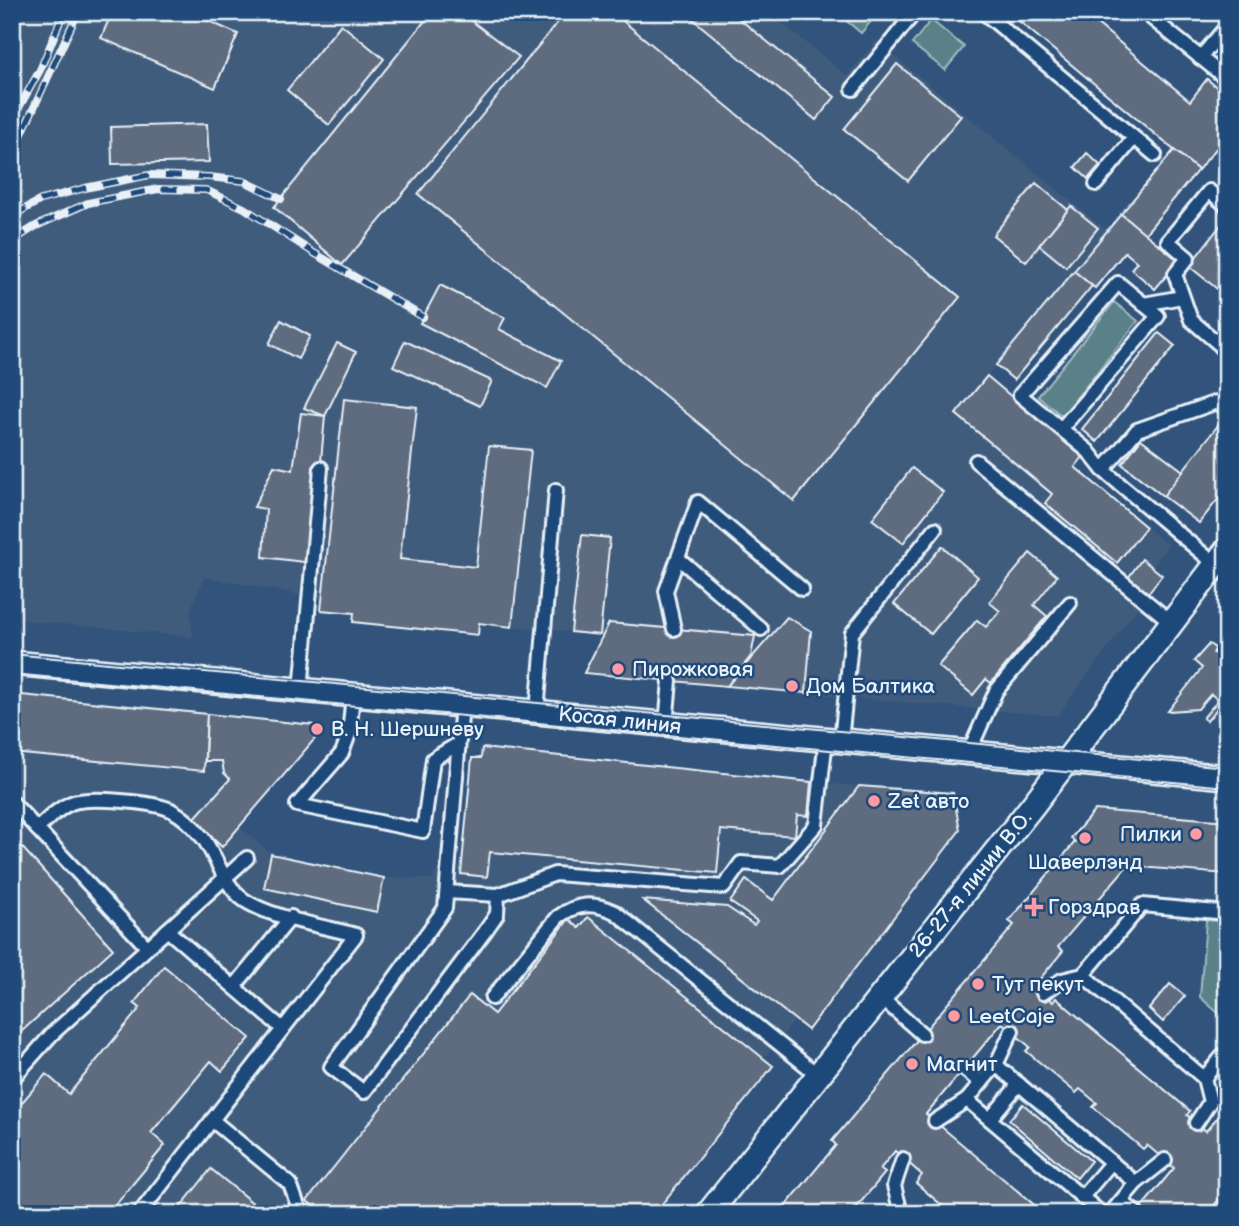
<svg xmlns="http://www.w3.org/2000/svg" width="1239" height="1226" viewBox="0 0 1239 1226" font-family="'Balsamiq Sans',sans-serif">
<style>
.built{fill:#405b7d}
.green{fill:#5a8187;stroke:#a1b9c0;stroke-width:2}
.building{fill:#5f6c7f;stroke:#e8f1f8;stroke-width:2}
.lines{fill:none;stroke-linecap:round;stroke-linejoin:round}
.lane-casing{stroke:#e8f1f8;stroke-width:18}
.street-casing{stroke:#e8f1f8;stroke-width:28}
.lane{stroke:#1f4a7a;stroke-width:12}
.street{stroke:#1f4a7a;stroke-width:23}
.tram{stroke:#e8f1f8;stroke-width:2}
.rail-casing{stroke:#e8f1f8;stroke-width:8}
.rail{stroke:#1f4a7a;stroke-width:5;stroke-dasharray:16;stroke-linecap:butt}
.poi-dot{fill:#ff9aa2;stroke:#1f4a7a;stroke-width:2.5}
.labels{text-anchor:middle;stroke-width:5;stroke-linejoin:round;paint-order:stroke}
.poi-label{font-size:21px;fill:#e8f1f8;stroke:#1f4a7a;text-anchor:start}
.street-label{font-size:21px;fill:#e8f1f8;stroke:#1f4a7a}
</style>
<rect width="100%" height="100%" fill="#32547c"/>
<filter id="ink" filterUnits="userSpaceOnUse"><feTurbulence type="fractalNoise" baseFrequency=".0143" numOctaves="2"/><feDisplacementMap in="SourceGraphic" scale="14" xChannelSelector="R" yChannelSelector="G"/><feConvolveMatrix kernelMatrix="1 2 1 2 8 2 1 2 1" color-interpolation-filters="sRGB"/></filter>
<g filter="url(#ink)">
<g class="built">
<polygon points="12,12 494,12 499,16 503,12 768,12 847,76 876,41 1107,231 987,376 1083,457 1075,468 1168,545 1153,567 1162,575 1057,716 584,673 603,635 480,623 478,635 353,622 354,613 321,610 322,599 205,577 190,610 193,637 12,619"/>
<polygon points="12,694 314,725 319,734 240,827 271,854 384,878 434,879 434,872 461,874 472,758 481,758 482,748 834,784 953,793 960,830 808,1030 794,1021 777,1042 764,1058 773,1066 654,1214 12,1214"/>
</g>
<g class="green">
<polygon points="836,12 877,12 878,13 861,33"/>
<polygon points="931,20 964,47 945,70 912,44"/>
<polygon points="1114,302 1138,321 1062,416 1038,396"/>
<polygon points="1206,920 1219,921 1227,927 1225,1019 1200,997"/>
</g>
<g class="building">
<polygon points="112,12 188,12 238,34 215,88 101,38"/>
<polygon points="432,12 460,12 519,57 342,265 274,207"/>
<polygon points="566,12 612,12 960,297 794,501 418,194"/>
<polygon points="684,12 731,12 835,97 816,120"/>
<polygon points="1008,12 1083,12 1190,101 1207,79 1227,96 1227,136 1198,170"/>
<polygon points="341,24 384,59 329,125 287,90"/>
<polygon points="897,64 961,116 908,181 844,129"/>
<polygon points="207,124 209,162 112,164 111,127"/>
<polygon points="1174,150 1198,170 1145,234 1121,214"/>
<polygon points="1087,153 1100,165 1088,179 1075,167"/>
<polygon points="1036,183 1068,210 1026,262 993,235"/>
<polygon points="1071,206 1098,228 1066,267 1039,245"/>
<polygon points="1121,214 1179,261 1155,289 1131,269 1137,262 1125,252 1095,288 1074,271"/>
<polygon points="1227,217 1227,297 1189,266"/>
<polygon points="1074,271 1092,286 1014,380 996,365"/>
<polygon points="440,285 505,318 499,329 561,361 547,388 420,323"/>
<polygon points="281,320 310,336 298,359 269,344"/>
<polygon points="1159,333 1175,346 1097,442 1082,429"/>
<polygon points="405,341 492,381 480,406 393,366"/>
<polygon points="337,343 356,352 325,416 304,408"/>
<polygon points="987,376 1083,457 1075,467 1146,527 1117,563 1045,503 1052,494 956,414"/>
<polygon points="344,399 417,407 400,559 476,567 489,446 531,450 512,627 479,623 478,635 353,622 354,613 321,610"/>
<polygon points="301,413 325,416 312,563 263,557 266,509 254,507 274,466 293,470"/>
<polygon points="1226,415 1227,488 1199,523 1163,496"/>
<polygon points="1141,439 1183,471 1163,496 1122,464"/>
<polygon points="912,468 943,492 903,543 872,519"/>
<polygon points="582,535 610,538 600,635 571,632"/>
<polygon points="942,546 978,577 931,634 894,604"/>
<polygon points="1030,553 1057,576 1034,605 1047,616 991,683 986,679 973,695 938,666 977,620 986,627 1000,611 989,602"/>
<polygon points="1142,559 1162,575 1145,597 1125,582"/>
<polygon points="787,617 811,631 806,693 727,686"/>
<polygon points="609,623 755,636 751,656 727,686 584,673"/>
<polygon points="1227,637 1227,696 1207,721 1203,718 1218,700 1211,694 1198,709 1168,711 1202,668 1194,661 1209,644 1215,648 1213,654"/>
<polygon points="12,694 207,714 204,771 12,753"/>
<polygon points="207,714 314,725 319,734 222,847 193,820 230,779 224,773 222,761 205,761"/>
<polygon points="482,748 811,782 808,816 797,815 795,836 721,830 717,873 490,852 487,877 461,874 472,758 481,758"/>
<polygon points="859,786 953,793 960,830 808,1030 643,900 727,907 754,925 757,921 730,902 746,880 773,900"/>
<polygon points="1095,810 1227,821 1227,874 1127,866 1058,947 1063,951 1034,986 1053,1002 1056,998 1190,1111 1187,1115 1206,1131 1227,1106 1227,1190 1207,1214 1136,1214 1174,1168 1147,1145 1143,1149 1093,1107 1097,1103 1080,1089 1076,1093 1026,1051 1030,1047 1002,1023 926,1114 1045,1214 952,1214 916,1183 922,1175 895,1151 880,1169 885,1173 851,1214 779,1214 836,1145 832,1141 1014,925 1009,921 1075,842 1071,838"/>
<polygon points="12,836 113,949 12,1040"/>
<polygon points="271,854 384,878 377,912 264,888"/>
<polygon points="588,917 773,1066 654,1214 323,1214 307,1201 470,995 494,1014 569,919 579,928"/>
<polygon points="164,966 250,1038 222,1071 211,1061 151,1133 165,1145 108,1214 12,1214 12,1114 46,1074 69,1094 140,1008 134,1003"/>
<polygon points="1170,984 1185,996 1163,1022 1149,1009"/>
<polygon points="1023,1104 1091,1161 1077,1178 1009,1120"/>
<polygon points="211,1169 266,1214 175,1214"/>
</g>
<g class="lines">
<g class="lane-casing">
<g id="lane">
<polyline points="983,12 1155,155"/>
<polyline points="1144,12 1227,79"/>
<polyline points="1200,58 1227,26"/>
<polyline points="853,89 915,12"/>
<polyline points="1096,184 1134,138"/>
<polyline points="1227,206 1209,191 1168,241 1188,258 1175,274 1191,320 1221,346 1227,359"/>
<polyline points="1144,304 1182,297"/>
<polyline points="1061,429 1158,316 1118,283 1020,395 1088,451 1103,470 1215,564"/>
<polyline points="976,461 1171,622"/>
<polyline points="1103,470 1137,430 1217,402 1227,409"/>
<polyline points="678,558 761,629"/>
<polyline points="674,629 666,591 698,502 802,589"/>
<polyline points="301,690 321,468"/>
<polyline points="353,695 349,734 342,753 297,805 423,831 433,759 458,744"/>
<polyline points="462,704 445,908 331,1067 364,1092 486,930 497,914 498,895"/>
<polyline points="537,712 556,490"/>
<polyline points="666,724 670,681"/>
<polyline points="841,741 852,633 935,529"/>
<polyline points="969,752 996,691 1070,603"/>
<polyline points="12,802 147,947"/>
<path d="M37,829c11,-10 20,-20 34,-26 17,-7 83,-1 100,7 12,6 24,18 32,28 14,19 21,48 41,62 27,18 79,26 112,35l-217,279"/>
<polyline points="447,892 498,895 555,874 724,887 741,863 780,866 816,825 826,739"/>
<polyline points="1227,913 1142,905 1083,975 1204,1078 1227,1051"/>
<polyline points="167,930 283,1029"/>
<polyline points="234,987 291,917"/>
<polyline points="1043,993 1062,980 1083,975"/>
<polyline points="880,997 922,1034"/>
<path d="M492,998l66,-81c19,-14 35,-15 57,-5l203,163"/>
<polyline points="996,1065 1012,1031"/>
<polyline points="964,1069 981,1083"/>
<polyline points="12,1079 52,1034 247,858"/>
<polyline points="990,1119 1019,1084"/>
<polyline points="212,1120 290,1184 301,1214"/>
<polyline points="935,1121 967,1100"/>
<polyline points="1196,1123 1210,1102 1204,1078"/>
<polyline points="1136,1183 1165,1160"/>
<polyline points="1082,1197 1111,1163"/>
<polyline points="1121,1201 1136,1213"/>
<polyline points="900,1209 894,1186 903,1159"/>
<polyline points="1102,1214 967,1100 996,1065 1136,1183 1110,1214"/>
</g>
</g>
<g class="street-casing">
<g id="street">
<polyline points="12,663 1227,777"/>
<polyline points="708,1214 1033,805 1227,550"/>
</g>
</g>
<use href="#lane" class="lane"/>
<use href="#street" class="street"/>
<g class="tram">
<polyline points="12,654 1227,767"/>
<polyline points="12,674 1227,787"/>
</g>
<g class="rail-casing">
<g id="rail">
<polyline points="12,120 40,70 64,12"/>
<polyline points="12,155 78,12"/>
<polyline points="12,216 41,200 85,188 149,175 209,177 244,181 281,199"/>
<polyline points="12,241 36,226 88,203 158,189 206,190 244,208 314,253 423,317"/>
</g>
</g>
<use href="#rail" class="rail"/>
</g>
</g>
<g class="poi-dot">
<circle cx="618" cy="669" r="7"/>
<circle cx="792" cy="686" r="7"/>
<circle cx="317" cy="729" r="7"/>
<circle cx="874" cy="801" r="7"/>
<circle cx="1196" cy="834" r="7"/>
<circle cx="1085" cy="838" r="7"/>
<path d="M1030.5 896.5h7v7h7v7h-7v7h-7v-7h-7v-7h7z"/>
<circle cx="978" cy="984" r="7"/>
<circle cx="954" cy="1016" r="7"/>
<circle cx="912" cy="1064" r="7"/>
</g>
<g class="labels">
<g class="poi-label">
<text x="632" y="676">Пирожковая</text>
<text x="806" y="693">Дом Балтика</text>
<text x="331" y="736">В. Н. Шершневу</text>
<text x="888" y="808">Zet авто</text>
<text x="1182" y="841" text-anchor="end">Пилки</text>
<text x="1085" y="869" text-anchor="middle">Шаверлэнд</text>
<text x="1048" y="914">Горздрав</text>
<text x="992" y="991">Тут пекут</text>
<text x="968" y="1023">LeetCaje</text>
<text x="926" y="1071">Магнит</text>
</g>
<g class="street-label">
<text transform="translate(620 720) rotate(6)" y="7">Косая линия</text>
<text transform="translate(970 884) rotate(-51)" y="7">26-27-я линии В.О.</text>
</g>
</g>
<rect width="1239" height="1226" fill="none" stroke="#1f4a7a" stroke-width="42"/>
<rect x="21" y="21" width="1197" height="1184" fill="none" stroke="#e8f1f8" stroke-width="2.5" filter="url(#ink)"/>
</svg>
